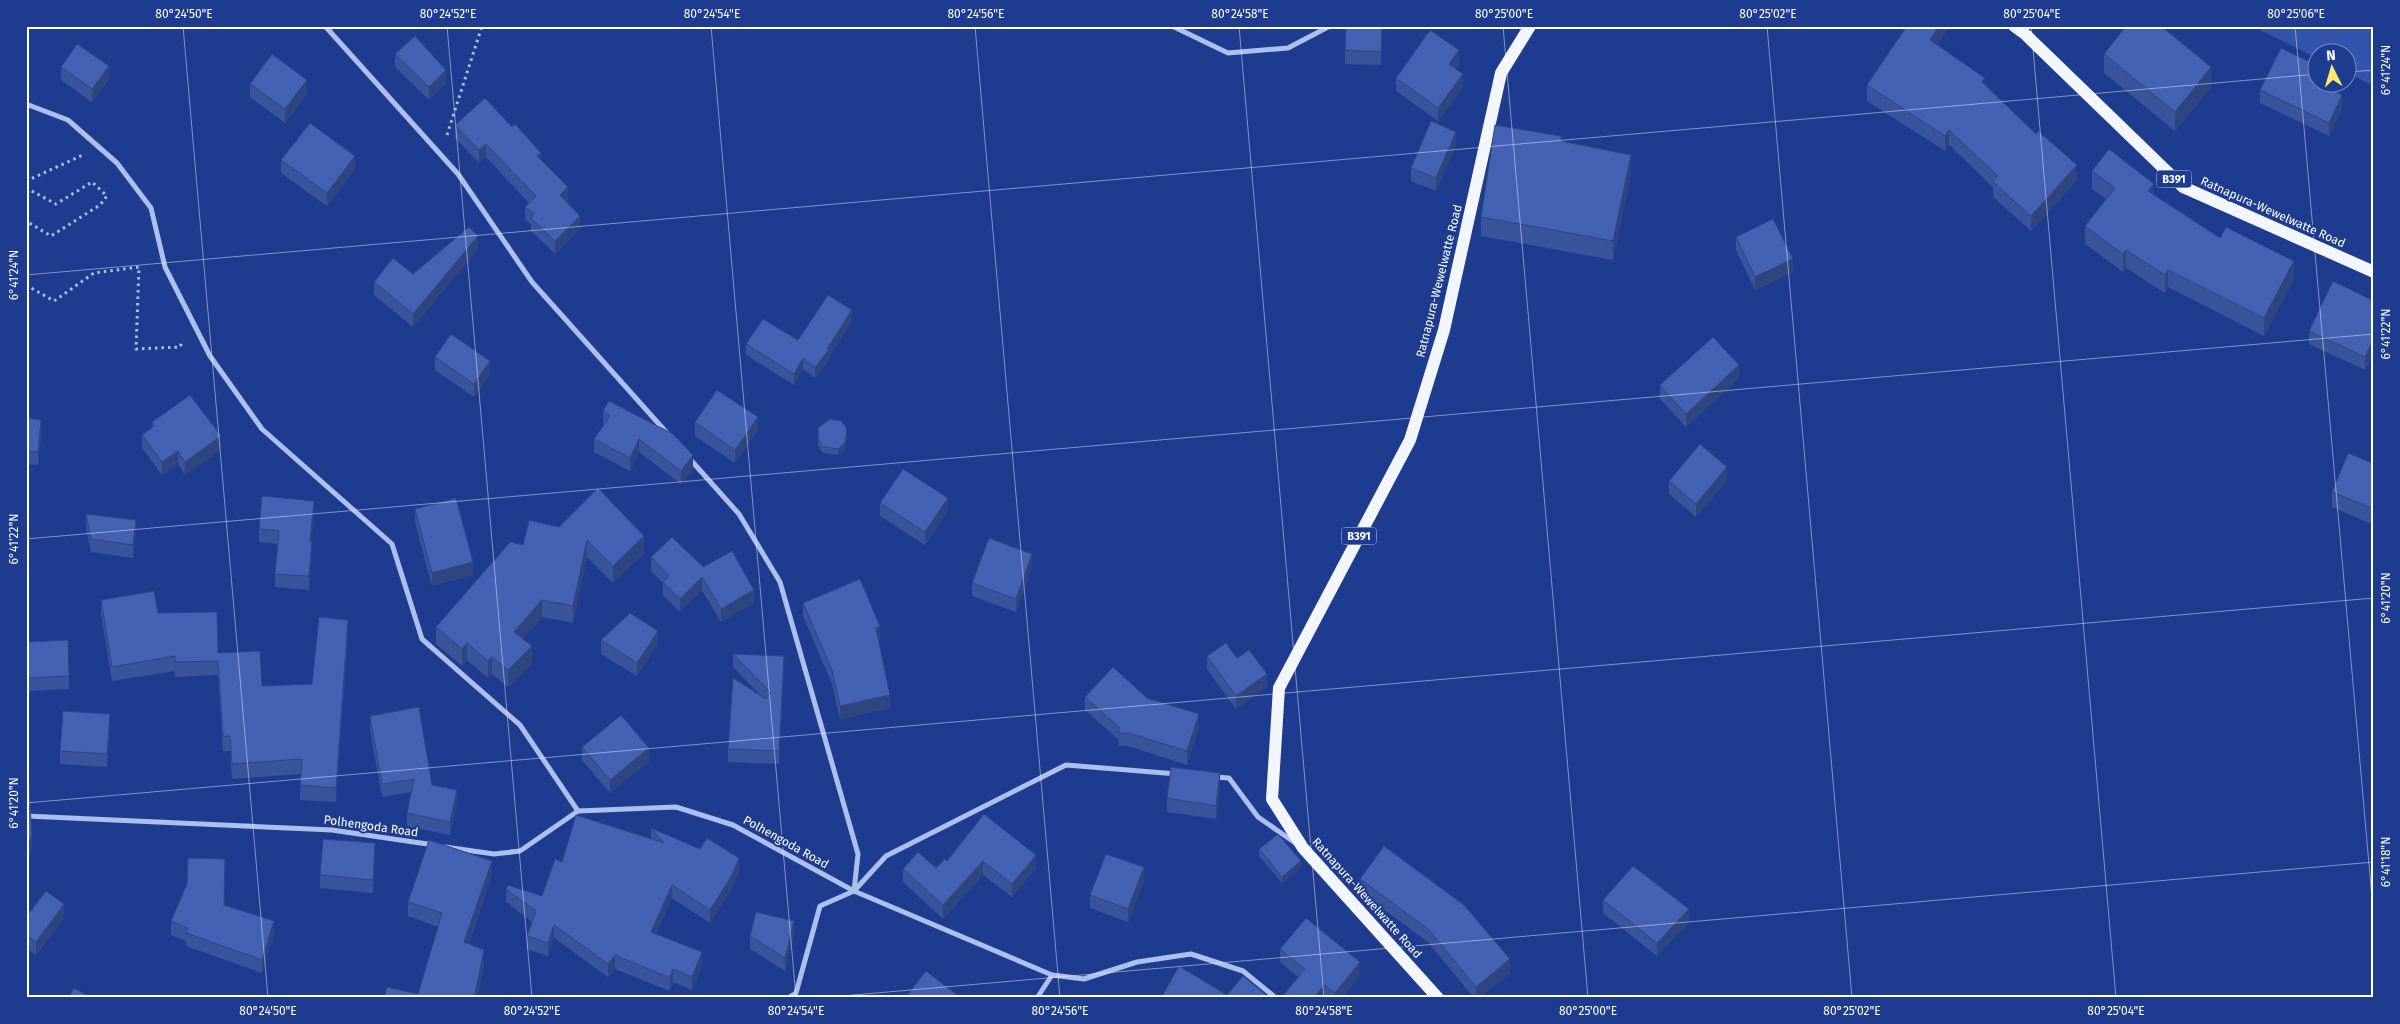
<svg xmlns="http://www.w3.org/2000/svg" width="2400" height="1024" viewBox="0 0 2400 1024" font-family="'Fira Sans',sans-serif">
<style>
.green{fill:#3254ac}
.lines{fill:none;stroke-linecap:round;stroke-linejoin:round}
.path{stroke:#adbfed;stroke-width:3;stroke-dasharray:2.5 4;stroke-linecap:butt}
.street{stroke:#adbfed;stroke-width:5}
.primary{stroke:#f4f6ff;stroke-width:12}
.wall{fill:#3a549b}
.shaded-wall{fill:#2f457e}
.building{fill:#4362b4;stroke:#2f457e}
.ticks{fill:none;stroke:#fff;stroke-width:1;stroke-opacity:0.45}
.labels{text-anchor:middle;stroke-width:4;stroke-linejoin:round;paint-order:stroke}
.shield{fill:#1e3c8f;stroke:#bcc4dd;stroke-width:1}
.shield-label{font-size:11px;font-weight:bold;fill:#fff}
.street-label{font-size:12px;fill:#fff;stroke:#1e3c8f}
.neatline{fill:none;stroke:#fff;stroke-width:2}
.ticks-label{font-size:12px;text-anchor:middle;fill:#fff}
</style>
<rect width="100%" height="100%" fill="#1e3c8f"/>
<polygon class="green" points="2252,26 2374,26 2374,86 2348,73 2348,52 2318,52 2317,58"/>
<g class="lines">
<g class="path">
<polyline points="447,135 482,26"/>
<polyline points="26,181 83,155"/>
<polyline points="26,188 56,204 92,182 107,196 100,205 51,236 26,221"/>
<polyline points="26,285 54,301 94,273 139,267 136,349 180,347 183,340"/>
</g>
<g class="street">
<polyline points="325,26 458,174 532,282 667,433"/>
<polyline points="1172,26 1228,53 1288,48 1330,26"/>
<polyline points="26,104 68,120 117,163 151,208 165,267 210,356 262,429 392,544 422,639 520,725 578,811"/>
<polyline points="689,458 739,514 780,582 858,854 854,891"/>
<polyline points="1215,777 1229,778 1258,817 1294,842"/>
<polyline points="26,816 332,830 434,845"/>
<polyline points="445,847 494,854 520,851 578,811 676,807 733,825 854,891 1052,975 1084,979 1137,962 1191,954 1243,971 1276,998"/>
<polyline points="788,998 796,993 820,906 854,891 886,856 1066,765 1177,774"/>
<polyline points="1037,998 1052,975"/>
</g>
<g class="primary">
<polyline points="2014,26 2025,34 2183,187 2374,272"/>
<polyline points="1438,998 1303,848 1272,799 1279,688 1410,440 1444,330 1501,73 1530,26"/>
</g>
</g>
<g class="wall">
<polygon points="1382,26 1381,65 1345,64 1345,50"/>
<polygon points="1907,26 1949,26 1937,45 1985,84 2077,180 2031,231 1993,197 1993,187 1949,145 1945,151 1867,101 1867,85"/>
<polygon points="395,54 446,83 429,100 395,67"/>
<polygon points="2104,54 2211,87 2175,131 2104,73"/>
<polygon points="1459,63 1456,69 1463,87 1438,121 1396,91 1396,78"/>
<polygon points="61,67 109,79 92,102 61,80"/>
<polygon points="2331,82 2331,86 2330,88 2342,108 2329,136 2260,103 2260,90"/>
<polygon points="250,84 307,93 285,123 250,97"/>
<polygon points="455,125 541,160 568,200 566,202 580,229 555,254 531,231 531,224 525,220 525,207 529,203 486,157 479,163 455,138"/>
<polygon points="1561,141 1631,174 1613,260 1481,236 1481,217"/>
<polygon points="1456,145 1436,191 1411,181 1411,168"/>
<polygon points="281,160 355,169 327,206 281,173"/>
<polygon points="2092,171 2154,195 2220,238 2294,279 2264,336 2168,287 2165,293 2126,268 2123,272 2085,244 2085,226 2106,199 2092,189"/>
<polygon points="1736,237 1793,272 1755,290 1736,250"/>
<polygon points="478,249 413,327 374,295 374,282 413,274"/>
<polygon points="2374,301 2374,352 2365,370 2309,344 2309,331"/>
<polygon points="852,321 829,357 829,361 815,378 803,369 794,385 746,355 746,344 798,340"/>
<polygon points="435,357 490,374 474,397 435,370"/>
<polygon points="1739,378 1686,427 1660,399 1660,385"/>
<polygon points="603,411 693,469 681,484 639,452 630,471 594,452 594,439 604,425 603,424"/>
<polygon points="26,418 41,433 38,465 26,464"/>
<polygon points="152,422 221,449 185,475 178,464 162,475 142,448 142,435 152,428"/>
<polygon points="695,422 758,430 735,463 695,436"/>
<polygon points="818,428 847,435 845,449 838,455 823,453 818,445"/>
<polygon points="2374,464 2374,525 2332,507 2332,492"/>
<polygon points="1727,480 1696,517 1669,494 1669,481"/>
<polygon points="880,503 948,511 925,545 880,516"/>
<polygon points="415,509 473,575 432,586 415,522"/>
<polygon points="86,514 136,533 133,558 91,552 86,527"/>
<polygon points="314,514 311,541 312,554 309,590 275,587 275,574 278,544 259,542 259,529"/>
<polygon points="529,520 644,553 613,583 587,557 573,623 542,617 522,639 532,664 508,687 492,674 488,678 467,660 462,666 436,644 436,627 523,545"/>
<polygon points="651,557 703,567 754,603 721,622 702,590 680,612 663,595 663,583 651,571"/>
<polygon points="1032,567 1016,612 972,596 972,583"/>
<polygon points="101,600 158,613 218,653 262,686 312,684 348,634 336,802 300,800 301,774 232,779 230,751 223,751 218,675 175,677 175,671 112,681 101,614"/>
<polygon points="803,603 880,639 878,640 890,708 840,719 832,684 803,616"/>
<polygon points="601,640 658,644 637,676 601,654"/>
<polygon points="26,642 69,676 69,689 26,691"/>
<polygon points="733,654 784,669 779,764 728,762 728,749 762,697 733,667"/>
<polygon points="1207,656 1237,658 1267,687 1236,709 1207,669"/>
<polygon points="1085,697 1147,698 1199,727 1187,765 1128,746 1119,746 1119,740 1085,710"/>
<polygon points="370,716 432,785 457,803 450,835 407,826 407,813 411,792 382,797 370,729"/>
<polygon points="110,727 107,767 60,764 60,751"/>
<polygon points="582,747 649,761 610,793 582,760"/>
<polygon points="26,752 30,799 32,848 26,866"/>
<polygon points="1220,786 1216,819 1167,812 1167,798"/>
<polygon points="984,814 1036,868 1012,897 983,875 943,919 903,882 903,869 936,868 947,861"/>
<polygon points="651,828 739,871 732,888 710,923 672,898 656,934 702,965 692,990 673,982 670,991 615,969 608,977 554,938 548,956 527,949 527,936 532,922 506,902 506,889 542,896 562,862 651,839"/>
<polygon points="1259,849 1301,868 1282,883 1259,856"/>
<polygon points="375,857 373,893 320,888 320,875"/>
<polygon points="492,876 469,944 484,965 477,998 384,998 418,994 438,927 408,916 408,902"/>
<polygon points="1360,879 1510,973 1479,998 1474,998 1428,942 1360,892"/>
<polygon points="1144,881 1128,922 1090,908 1090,895"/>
<polygon points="1603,900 1689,922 1657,956 1603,913"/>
<polygon points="224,905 274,934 262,973 186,946 186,941 171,935 171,921"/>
<polygon points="26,917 64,918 36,955 26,948"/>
<polygon points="794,934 785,971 750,949 750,936"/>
<polygon points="1280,949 1360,975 1342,998 1281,998 1298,977 1280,962"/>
</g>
<g class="shaded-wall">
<polygon points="1939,26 1949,26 1930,55 1930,40"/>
<polygon points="1459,50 1459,63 1449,77 1449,64"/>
<polygon points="109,66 109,79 92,102 92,89"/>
<polygon points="2211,67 2211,87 2175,131 2175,112"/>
<polygon points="446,70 446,83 429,100 429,87"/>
<polygon points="1463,74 1463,87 1438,121 1438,108"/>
<polygon points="307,80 307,93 285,123 285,109"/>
<polygon points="2326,82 2331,82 2331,86 2324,99 2324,86"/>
<polygon points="2342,95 2342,108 2329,136 2329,123"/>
<polygon points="1949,130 1949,145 1945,151 1945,136"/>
<polygon points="1456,132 1456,145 1436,191 1436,178"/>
<polygon points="486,144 486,157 479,163 479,150"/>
<polygon points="541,153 541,166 537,156"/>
<polygon points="1631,155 1631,174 1613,260 1613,241"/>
<polygon points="355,156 355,169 327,206 327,193"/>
<polygon points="2077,165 2077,180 2031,231 2031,216"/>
<polygon points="2154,184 2154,201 2148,191"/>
<polygon points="568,187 568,200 560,208 560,195"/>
<polygon points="580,216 580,229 555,254 555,241"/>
<polygon points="478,236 478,249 413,327 413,314"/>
<polygon points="2126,250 2126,268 2123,272 2123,254"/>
<polygon points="1793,259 1793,272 1755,290 1755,277"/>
<polygon points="2294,261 2294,279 2264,336 2264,318"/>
<polygon points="2168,270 2168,287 2165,293 2165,275"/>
<polygon points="852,310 852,321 829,357 829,361 815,378 815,367"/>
<polygon points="2374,338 2374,352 2365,370 2365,357"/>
<polygon points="803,358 803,369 794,385 794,374"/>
<polygon points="490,361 490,374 474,397 474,384"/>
<polygon points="1739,365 1739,378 1686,427 1686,414"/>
<polygon points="758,417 758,430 735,463 735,450"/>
<polygon points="41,420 41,433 38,465 38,452"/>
<polygon points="847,428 845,449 838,455 838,449"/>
<polygon points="221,436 221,449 185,475 185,462"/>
<polygon points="639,439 639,452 630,471 630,458"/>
<polygon points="178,451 178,464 162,475 162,462"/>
<polygon points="693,455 693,469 681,484 681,471"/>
<polygon points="1727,467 1727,480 1696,517 1696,504"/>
<polygon points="948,498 948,511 925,545 925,532"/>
<polygon points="314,501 314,514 310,554 310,541"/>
<polygon points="136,520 136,533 133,558 133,545"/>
<polygon points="644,536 644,553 613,583 613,566"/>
<polygon points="587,540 587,557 573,623 573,606"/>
<polygon points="312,541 312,554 309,590 309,576"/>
<polygon points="1032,554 1032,567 1016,612 1016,599"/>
<polygon points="473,562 473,575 432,586 432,573"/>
<polygon points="702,577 702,590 680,612 680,599"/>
<polygon points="754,590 754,603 721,622 721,609"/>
<polygon points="542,600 542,617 514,649 514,632"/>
<polygon points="348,620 348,634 336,802 336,788"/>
<polygon points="880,626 880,639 876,641 876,628"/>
<polygon points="658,631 658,644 637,676 637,663"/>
<polygon points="467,643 467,660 462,666 462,649"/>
<polygon points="532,646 532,664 508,687 508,670"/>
<polygon points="784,656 784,669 779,764 779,751"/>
<polygon points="492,657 492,674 488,678 488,661"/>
<polygon points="1267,674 1267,687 1236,709 1236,696"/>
<polygon points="890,695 890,708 840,719 840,706"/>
<polygon points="110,714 110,727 107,767 107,754"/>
<polygon points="1199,714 1199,727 1187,765 1187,751"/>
<polygon points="649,748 649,761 610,793 610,780"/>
<polygon points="1220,773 1220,786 1216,819 1216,806"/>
<polygon points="457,790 457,803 450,835 450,822"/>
<polygon points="32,835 32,848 26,866 26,852"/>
<polygon points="375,843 375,857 373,893 373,880"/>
<polygon points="1036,855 1036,868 1012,897 1012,884"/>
<polygon points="739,858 739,871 732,888 710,923 710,910"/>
<polygon points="492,861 492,876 464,957 464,942"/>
<polygon points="983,861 983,875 943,919 943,905"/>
<polygon points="1301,861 1301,868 1282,883 1282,877"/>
<polygon points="1144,867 1144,881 1128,922 1128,909"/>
<polygon points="672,885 672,898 651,945 651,932"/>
<polygon points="64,904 64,918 36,955 36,942"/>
<polygon points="1689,909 1689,922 1657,956 1657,943"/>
<polygon points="274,921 274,934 262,973 262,960"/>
<polygon points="794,921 794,934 785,971 785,958"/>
<polygon points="554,925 554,938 548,956 548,943"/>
<polygon points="484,950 484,965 477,998 474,998"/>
<polygon points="702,952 702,965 692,990 692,977"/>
<polygon points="615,955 615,969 608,977 608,964"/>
<polygon points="1510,959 1510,973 1479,998 1476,998 1476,987"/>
<polygon points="1360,962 1360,975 1342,998 1335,998 1335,993"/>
<polygon points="673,969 673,982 670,991 670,978"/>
<polygon points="1324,985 1324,998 1314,998"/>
</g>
<g class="building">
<polygon points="1346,26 1382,26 1381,52 1345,50"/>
<polygon points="1907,26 1939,26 1930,40 1985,78 1982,82 2036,134 2038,131 2077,165 2031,216 1993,182 1998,176 1949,130 1945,136 1867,85"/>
<polygon points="2126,26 2161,26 2211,67 2175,112 2104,54"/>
<polygon points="1430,30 1459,50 1449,64 1463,74 1438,108 1396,78"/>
<polygon points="415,36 446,70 429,87 395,54"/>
<polygon points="77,44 109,66 92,89 61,67"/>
<polygon points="2281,48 2318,66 2318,82 2326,82 2324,86 2342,95 2329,123 2260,90"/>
<polygon points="272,54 307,80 285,109 250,84"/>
<polygon points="485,98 512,127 515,124 541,153 537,156 568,187 560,195 580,216 555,241 531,218 534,213 525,207 536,196 486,144 479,150 455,125"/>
<polygon points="1431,121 1456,132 1436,178 1411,168"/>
<polygon points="310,123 355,156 327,193 281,160"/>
<polygon points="1495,125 1561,136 1561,141 1631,155 1613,241 1481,217"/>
<polygon points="2109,149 2154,184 2148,191 2220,238 2226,227 2294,261 2264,318 2168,270 2165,275 2126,250 2123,254 2085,226 2115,188 2092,171"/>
<polygon points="1773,219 1793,259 1755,277 1736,237"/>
<polygon points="469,227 478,236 413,314 374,282 393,258 413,274"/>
<polygon points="2333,281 2374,301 2374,338 2365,357 2309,331"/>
<polygon points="828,295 852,310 827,349 829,350 815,367 803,358 794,374 746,344 763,319 798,340"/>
<polygon points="451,334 490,361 474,384 435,357"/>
<polygon points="1713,337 1739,365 1686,414 1660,385"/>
<polygon points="717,390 758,417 735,450 695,422"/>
<polygon points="190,395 221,436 185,462 178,451 162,462 142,435 154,426 152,422"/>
<polygon points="609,401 673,434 693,455 681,471 639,439 630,458 594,439 610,416 603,411"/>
<polygon points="26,418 41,420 38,452 26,451"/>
<polygon points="830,419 841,421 847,428 845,443 838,449 823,447 818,439 818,428"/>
<polygon points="1700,444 1727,467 1696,504 1669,481"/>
<polygon points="2348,453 2374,464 2374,509 2332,492"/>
<polygon points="903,469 948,498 925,532 880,503"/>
<polygon points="598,488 644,536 613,566 587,540 573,606 542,600 514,632 532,646 508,670 492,657 488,661 467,643 462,649 436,627 510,542 523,545 529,520 559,527"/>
<polygon points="262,496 314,501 310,541 312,541 309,576 275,574 279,531 259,529"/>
<polygon points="456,498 473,562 432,573 415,509"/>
<polygon points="86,514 136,520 133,545 91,539"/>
<polygon points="672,537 703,567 732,551 754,590 721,609 702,577 680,599 663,582 669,576 651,557"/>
<polygon points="989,538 1032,554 1016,599 972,583"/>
<polygon points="860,579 880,626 876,628 890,695 840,706 832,670 803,603"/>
<polygon points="154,591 158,613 217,612 218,653 260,651 262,686 312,684 319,617 348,620 336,788 300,785 302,759 232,764 230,736 223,736 218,661 175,662 175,656 112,667 101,600"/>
<polygon points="630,613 658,631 637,663 601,640"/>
<polygon points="68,640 69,676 26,678 26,642"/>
<polygon points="1226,643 1237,658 1249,650 1267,674 1236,696 1207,656"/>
<polygon points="733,654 784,656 779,751 728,749 733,678 766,699 771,693"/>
<polygon points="1113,667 1147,698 1199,714 1187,751 1128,733 1119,733 1119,727 1085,697"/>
<polygon points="419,707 432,785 457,790 450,822 407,813 414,779 382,784 370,716"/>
<polygon points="63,711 110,714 107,754 60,751"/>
<polygon points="621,715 649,748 610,780 582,747"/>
<polygon points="26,752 30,799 26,799"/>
<polygon points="1171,767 1220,773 1216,806 1167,798"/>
<polygon points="26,807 30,807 32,835 26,852"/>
<polygon points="984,814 1036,855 1012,884 983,861 943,905 903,869 918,852 936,868 945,859 947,861"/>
<polygon points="576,815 664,843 651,828 700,849 707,838 739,858 732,875 710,910 672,885 651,932 702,952 692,977 673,969 670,978 615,955 608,964 554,925 548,943 527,936 536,911 506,889 508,885 542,896 555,859 562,862"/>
<polygon points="1278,834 1301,861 1282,877 1259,849"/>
<polygon points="323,839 375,843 373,880 320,875"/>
<polygon points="429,840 492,861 464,942 484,950 474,998 384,998 387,987 418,994 442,913 408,902"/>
<polygon points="1384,846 1464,905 1510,959 1476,987 1428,929 1360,879"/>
<polygon points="1106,854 1144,867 1128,909 1090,895"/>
<polygon points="188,858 225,859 224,905 274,921 262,960 186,933 188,928 171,921 187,884"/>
<polygon points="1633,866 1689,909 1657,943 1603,900"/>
<polygon points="46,891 64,904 36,942 26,935 26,917"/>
<polygon points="756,912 794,921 785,958 750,936"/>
<polygon points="1306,918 1360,962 1335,993 1324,985 1314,998 1281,998 1305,969 1280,949"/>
<polygon points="1179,966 1227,995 1243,976 1270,998 1161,998"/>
<polygon points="926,971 961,998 905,998"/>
<polygon points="74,988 92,998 68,998"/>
</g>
<path class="ticks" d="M183,26l85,972M447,26l85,972M711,26l85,972M975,26l85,972M1239,26l85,972M1503,26l85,972M1767,26l85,972M2031,26l85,972M2295,26l79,895M2348,72l26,-2M26,275l2292,-201M26,539l2348,-205M26,803l2348,-205M819,998l1555,-136"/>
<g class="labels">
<g class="shield">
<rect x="2156.5" y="170.5" width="35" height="17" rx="4"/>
<rect x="1341.5" y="527.5" width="35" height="17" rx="4"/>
</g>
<g class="shield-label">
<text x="2174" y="183">B391</text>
<text x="1359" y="540">B391</text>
</g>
<g class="street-label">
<text transform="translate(2273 212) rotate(24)" y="4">Ratnapura-Wewelwatte Road</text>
<text transform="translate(1439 281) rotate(-76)" y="4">Ratnapura-Wewelwatte Road</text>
<text transform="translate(371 826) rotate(8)" y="4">Polhengoda Road</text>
<text transform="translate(786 842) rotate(29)" y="4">Polhengoda Road</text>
<text transform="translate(1367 898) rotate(48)" y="4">Ratnapura-Wewelwatte Road</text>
</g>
</g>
<rect width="2400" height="1024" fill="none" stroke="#1e3c8f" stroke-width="55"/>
<g transform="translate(2332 68) rotate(355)"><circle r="24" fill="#1e3c8f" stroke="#788abc"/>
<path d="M0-4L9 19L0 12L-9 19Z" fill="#fbeb6d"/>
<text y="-8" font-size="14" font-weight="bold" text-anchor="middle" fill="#ffffff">N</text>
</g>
<rect x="28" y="28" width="2344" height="968" class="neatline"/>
<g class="ticks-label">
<text x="184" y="18">80°24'50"E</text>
<text x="448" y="18">80°24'52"E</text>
<text x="712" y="18">80°24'54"E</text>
<text x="976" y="18">80°24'56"E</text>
<text x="1240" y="18">80°24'58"E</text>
<text x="1504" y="18">80°25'00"E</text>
<text x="1768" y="18">80°25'02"E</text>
<text x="2032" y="18">80°25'04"E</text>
<text x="2296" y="18">80°25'06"E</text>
<text transform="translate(2386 70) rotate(-90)" y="4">6°41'24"N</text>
<text transform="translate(14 275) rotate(-90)" y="4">6°41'24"N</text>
<text transform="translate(2386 334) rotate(-90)" y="4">6°41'22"N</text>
<text transform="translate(14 539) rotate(-90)" y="4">6°41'22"N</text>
<text transform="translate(2386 598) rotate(-90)" y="4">6°41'20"N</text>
<text transform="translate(14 803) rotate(-90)" y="4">6°41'20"N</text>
<text transform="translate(2386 862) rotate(-90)" y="4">6°41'18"N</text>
<text x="268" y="1015">80°24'50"E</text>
<text x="532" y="1015">80°24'52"E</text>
<text x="796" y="1015">80°24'54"E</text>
<text x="1060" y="1015">80°24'56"E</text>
<text x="1324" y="1015">80°24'58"E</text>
<text x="1588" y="1015">80°25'00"E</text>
<text x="1852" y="1015">80°25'02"E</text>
<text x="2116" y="1015">80°25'04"E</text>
</g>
</svg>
